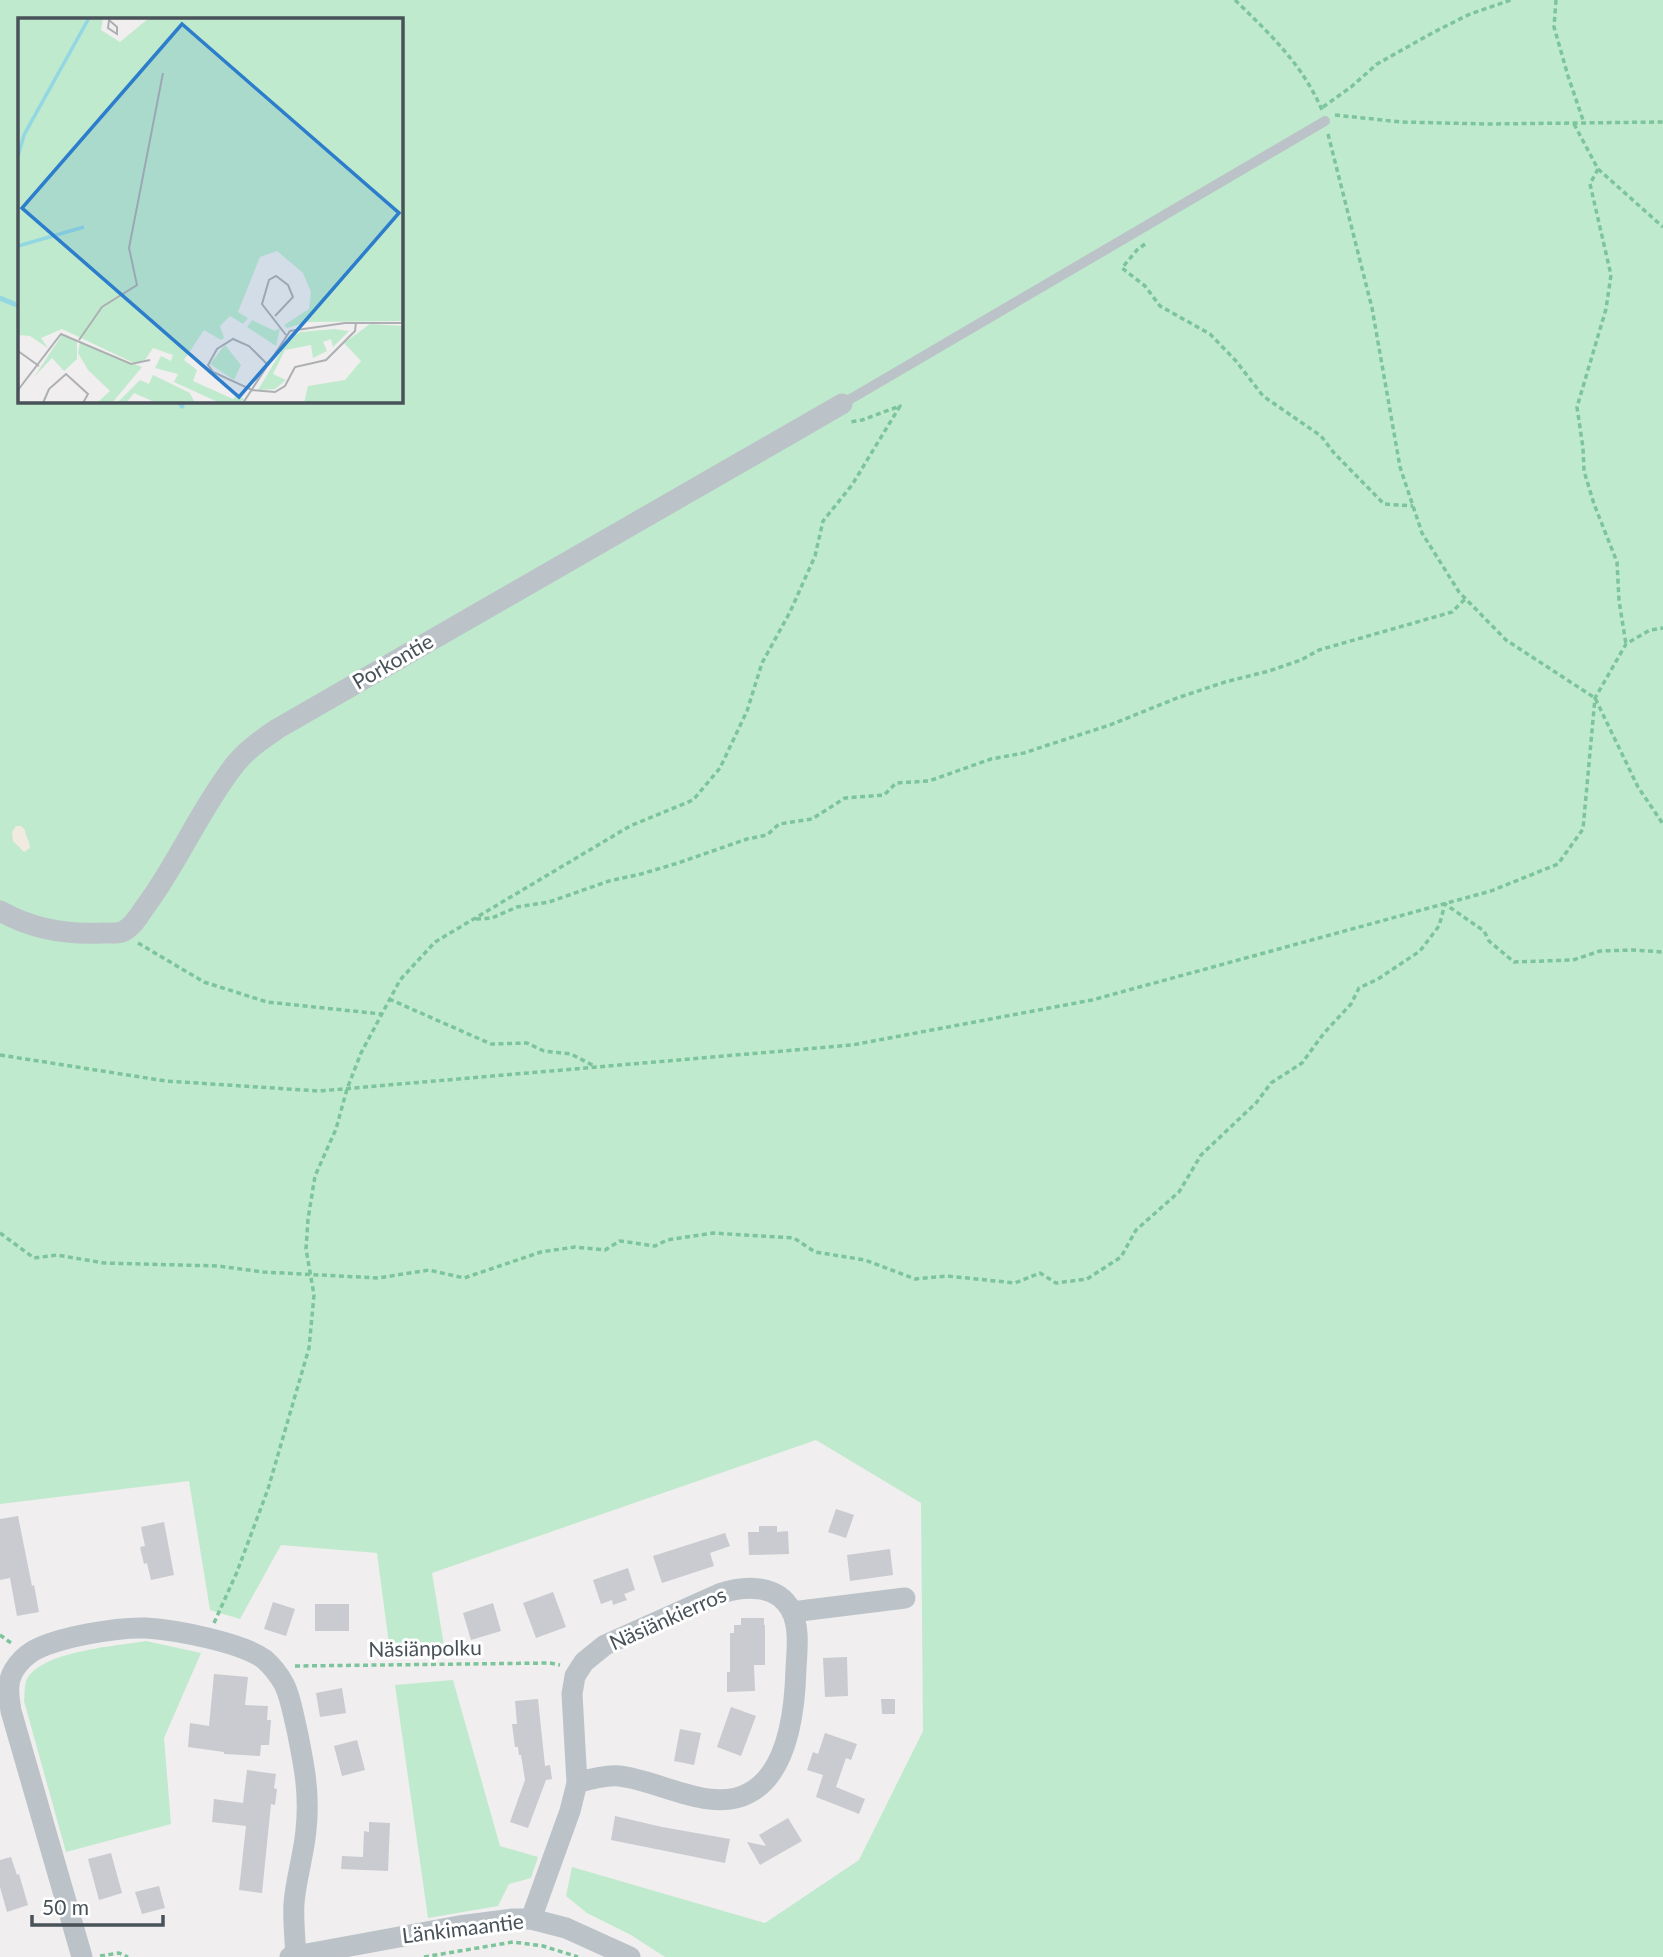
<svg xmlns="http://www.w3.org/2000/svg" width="1663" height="1957" viewBox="0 0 1663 1957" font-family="Lato,sans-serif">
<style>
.green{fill:#c0eacd;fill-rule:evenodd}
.sand{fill:#f0eae0}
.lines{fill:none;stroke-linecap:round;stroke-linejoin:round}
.stream{stroke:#92d7e2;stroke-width:5}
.building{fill:#c9cbd0}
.path{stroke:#7cc49b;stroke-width:3.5;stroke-dasharray:5 3.5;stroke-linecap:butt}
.lane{stroke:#bbc3c9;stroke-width:10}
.street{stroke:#bbc3c9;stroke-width:21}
.labels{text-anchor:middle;stroke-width:6;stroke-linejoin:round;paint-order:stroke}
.street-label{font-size:21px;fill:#485259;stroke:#fff}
.inset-river{fill:none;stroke:#92d7e2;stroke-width:3.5}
.inset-road{fill:none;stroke:#adb0b2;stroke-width:2}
.view{fill:#2c7dcc;fill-opacity:0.15;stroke:#2c7dcc;stroke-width:3.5}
.inset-edge{fill:none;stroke:#485259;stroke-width:3.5}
</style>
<rect width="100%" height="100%" fill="#f0eeee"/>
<g class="green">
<path d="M0,0h1663v1957h-998l-34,-22 -44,-22 -21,-17 6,-29 193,56 94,-63 64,-129 -2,-228 -105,-63 -384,133 13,79h-55l-13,-99 -96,-8 -41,74 -30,-9 -21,-129 -189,23zM19,19h382v382h-382z"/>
<path d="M146,1641l55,12 -37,85 7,86 -105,28 -42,-151c1,-7 0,-17 3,-22 15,-28 90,-33 119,-38z"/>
<polygon points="453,1680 500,1846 538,1857 531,1878 509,1884 498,1906 428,1918 395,1685"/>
</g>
<path class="sand" d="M16,826h5l4,4c1,7 5,12 5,18l-6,4 -11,-11 -1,-9z"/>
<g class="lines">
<g class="stream">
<polyline points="0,298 19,306"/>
<polyline points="179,401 182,406"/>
</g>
</g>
<g class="building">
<polygon points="836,1509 854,1515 846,1538 828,1532"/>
<polygon points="18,1516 32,1586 34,1585 39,1612 17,1616 10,1578 0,1580 0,1519"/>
<polygon points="164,1522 174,1575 151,1580 147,1563 144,1564 140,1547 145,1546 141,1527"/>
<polygon points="759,1526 777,1526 777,1532 788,1531 789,1554 749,1555 748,1532 759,1532"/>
<polygon points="725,1533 730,1546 710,1553 714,1566 662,1583 653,1556"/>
<polygon points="890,1549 893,1575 850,1581 847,1555"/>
<polygon points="628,1568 635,1590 624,1594 627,1600 613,1605 612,1600 601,1604 593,1580"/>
<polygon points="553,1592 566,1627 536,1638 523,1603"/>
<polygon points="273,1602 295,1609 286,1636 264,1629"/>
<polygon points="493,1603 501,1631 471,1640 463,1613"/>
<rect x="315" y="1604" width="34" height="27"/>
<polygon points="741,1618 764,1618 764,1625 765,1625 765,1665 754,1665 755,1691 727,1692 727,1672 730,1672 730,1633 734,1633 734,1625 741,1625"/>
<polygon points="847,1657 848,1696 825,1697 823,1658"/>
<polygon points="214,1674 248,1677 245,1705 268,1706 267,1720 271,1720 269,1745 261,1745 260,1756 224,1754 224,1752 188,1747 190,1723 209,1726"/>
<polygon points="342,1688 346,1713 320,1717 316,1693"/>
<polygon points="538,1699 545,1766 550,1765 552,1779 546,1780 528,1828 510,1822 525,1780 521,1755 519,1755 518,1747 515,1747 512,1724 517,1724 515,1701"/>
<polygon points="881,1699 895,1699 895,1714 882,1714"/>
<polygon points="731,1707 756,1716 741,1756 717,1747"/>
<polygon points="680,1729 701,1733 694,1765 674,1761"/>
<polygon points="825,1733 857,1744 851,1760 846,1758 836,1787 865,1799 859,1814 816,1797 823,1775 807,1770 813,1752 818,1754"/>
<polygon points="357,1740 365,1770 342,1776 334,1746"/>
<polygon points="247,1770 276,1774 274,1788 277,1789 275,1805 271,1804 262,1893 239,1890 246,1826 212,1822 214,1799 243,1803"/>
<polygon points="615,1816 662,1827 730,1839 725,1863 611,1840"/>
<polygon points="788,1818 802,1841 760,1865 747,1842 766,1846 759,1835"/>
<polygon points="369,1822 390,1823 388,1871 341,1869 342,1856 363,1857 364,1831 369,1832"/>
<polygon points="111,1853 122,1893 99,1900 88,1859"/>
<polygon points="11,1857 17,1875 19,1874 28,1905 7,1912 0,1887 0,1860"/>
<polygon points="159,1886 165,1908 142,1914 135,1892"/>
</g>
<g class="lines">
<g class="path">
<path d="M1235,0c35,34 67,64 87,110"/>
<polyline points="1556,0 1554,27 1568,76 1584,123"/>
<polyline points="1323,107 1351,87 1377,64 1434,32 1470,14 1511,0"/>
<polyline points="1335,115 1401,122 1488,124 1663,122"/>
<polyline points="1574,124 1598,169 1663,227"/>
<polyline points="1328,134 1372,308 1400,467 1422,533 1459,592 1506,640 1595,698 1638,787 1663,824"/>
<polyline points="1598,169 1590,184 1611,275 1606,309 1577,407 1583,448 1584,471 1594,504 1617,562 1619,601 1626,644"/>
<polyline points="1145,244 1137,250 1122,268 1145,286 1160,306 1210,334 1236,361 1263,396 1321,436 1334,453 1384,504 1413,506"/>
<polyline points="476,919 492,918 517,907 549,902 609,881 641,874 678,863 747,839 767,835 779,824 812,819 845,798 884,795 896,783 929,781 991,759 1024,753 1048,745 1110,725 1177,698 1225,682 1269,671 1301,660 1319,650 1452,612 1465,599"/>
<polyline points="138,943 204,982 267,1002 381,1014"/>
<polyline points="389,999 491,1044 527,1043 544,1051 571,1054 596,1067"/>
<polyline points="0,1055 166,1081 319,1091 852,1045 1092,1000 1491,891 1558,864 1583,829 1595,698 1626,644 1650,630 1663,628"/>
<polyline points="0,1233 34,1258 57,1255 104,1263 218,1266 263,1272 378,1278 429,1270 464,1278 541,1252 575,1247 605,1250 620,1241 655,1246 667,1240 713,1233 794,1238 815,1252 865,1260 915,1279 947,1276 1015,1283 1040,1273 1056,1283 1087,1279 1121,1257 1136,1230 1179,1192 1201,1155 1256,1103 1271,1083 1302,1063 1324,1033 1351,1004 1359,988 1378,979 1420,951 1439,926 1445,904 1484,931 1489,941 1514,962 1573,960 1600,951 1633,950 1663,952"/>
<polyline points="214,1623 237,1572 268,1489 309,1348 314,1295 306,1249 308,1219 315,1176 336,1129 347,1089 361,1053 400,980 435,942 630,826 693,800 720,768 747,711 762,663 790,612 815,556 823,521 852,485 900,406 862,420 850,422"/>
<polyline points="0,1635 11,1643"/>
<polyline points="295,1666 550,1663 560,1665"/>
<polyline points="100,1956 119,1953 128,1957"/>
<polyline points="424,1957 513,1942 543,1946 578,1957"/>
</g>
<polyline class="lane" points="842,404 1325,121"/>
<g class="street">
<path d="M0,911c32,18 67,24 103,22 7,0 15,1 21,-2 9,-5 15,-15 21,-24 33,-44 54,-96 88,-140 12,-16 28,-27 44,-38l565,-325"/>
<polyline points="792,1612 905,1598"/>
<path d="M531,1919l39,-108 7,-28 -5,-89 3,-18 9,-14 21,-17 114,-51c24,-8 58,-11 72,16 9,17 6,40 5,58 -1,40 -7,104 -47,125 -38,21 -90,-13 -130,-17 -14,-1 -29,3 -42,7"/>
<path d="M82,1957l-71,-246c-2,-14 -5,-28 3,-41 5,-8 11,-14 19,-19 25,-14 84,-24 113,-23 30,2 94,14 118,31 8,7 15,16 20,25 7,14 9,30 13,46 7,35 13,63 9,100 -2,24 -10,48 -12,73 -1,17 1,36 2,53"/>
<polyline points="290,1957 459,1926 512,1919 531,1919 566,1928 630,1957"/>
</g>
</g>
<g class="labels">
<g class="street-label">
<text transform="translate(393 662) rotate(-30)" y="7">Porkontie</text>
<text transform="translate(668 1619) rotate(-24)" y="7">Näsiänkierros</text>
<text transform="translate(425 1649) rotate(-1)" y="7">Näsiänpolku</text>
<text transform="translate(463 1929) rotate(-7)" y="7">Länkimaantie</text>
</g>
</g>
<g transform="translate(18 18)">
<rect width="385" height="385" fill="#f0eeee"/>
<path d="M0,0h85l-2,12 19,12 29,-24h254v303l-96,1 -20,6 -3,-3 25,-16 2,-17 -8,-19 -26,-22 -17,6 -22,55 10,6 -5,6 -13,-8 -10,10 4,12 -3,2 -17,-10 -20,30 13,10 -4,11 40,18 4,-4 7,4 -5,4h-19l-46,-21 4,-8 -23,-6 6,-12 10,5 2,-6 -20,-7 -8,12 -11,3 -72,-34 -21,9 7,10 -18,-12 -12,-1zM234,302l23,11 5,-3 -4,18 -29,-19zM352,306l33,2v77h-99l4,-17 37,-6 16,-19 -17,-18zM316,311l15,2 -16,16 -2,-8 -8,3 4,9 -14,7 -2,-13 -26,5 -12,24 13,6 -11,9 -17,1 30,-50 12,-8zM44,317l15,6v18l-13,12 -12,-13 -18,19zM62,324l62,25 -30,36 -14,-1 12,-11 -22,-21 -10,-17zM207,327l16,20 -7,15 -24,-16zM135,357l37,18 5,10h-38l-23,-10 -8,10h-9l23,-23 9,4z" fill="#c0eacd"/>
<path class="inset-river" d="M0,138l6,-21 65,-117M0,228l66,-19"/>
<path class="inset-road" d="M91,2l8,7v7l-9,-6 1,-8v-2M257,298l18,-19 -5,-12 -12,-9 -7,4 -7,24 24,31M61,322l23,-33 35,-22 -8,-37 34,-175M0,333l21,15M249,346l-18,-18 -16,-7 -16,10 -9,16 5,7 39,18 23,2 10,-6 10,-19 31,-7 29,-29 1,-9M0,372l43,-56 70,30 19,-4M25,385l6,-14 17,-15 22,20 -5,9M225,385l47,-72 55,-8h58"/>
<path class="view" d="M164,6l217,189 -160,184 -217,-189z"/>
<rect width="385" height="385" class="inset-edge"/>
</g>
<path d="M32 1915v10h131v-10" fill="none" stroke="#485259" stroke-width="3.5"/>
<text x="42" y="1915" font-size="21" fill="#485259" stroke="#ffffff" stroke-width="5" paint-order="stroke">50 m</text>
</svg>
